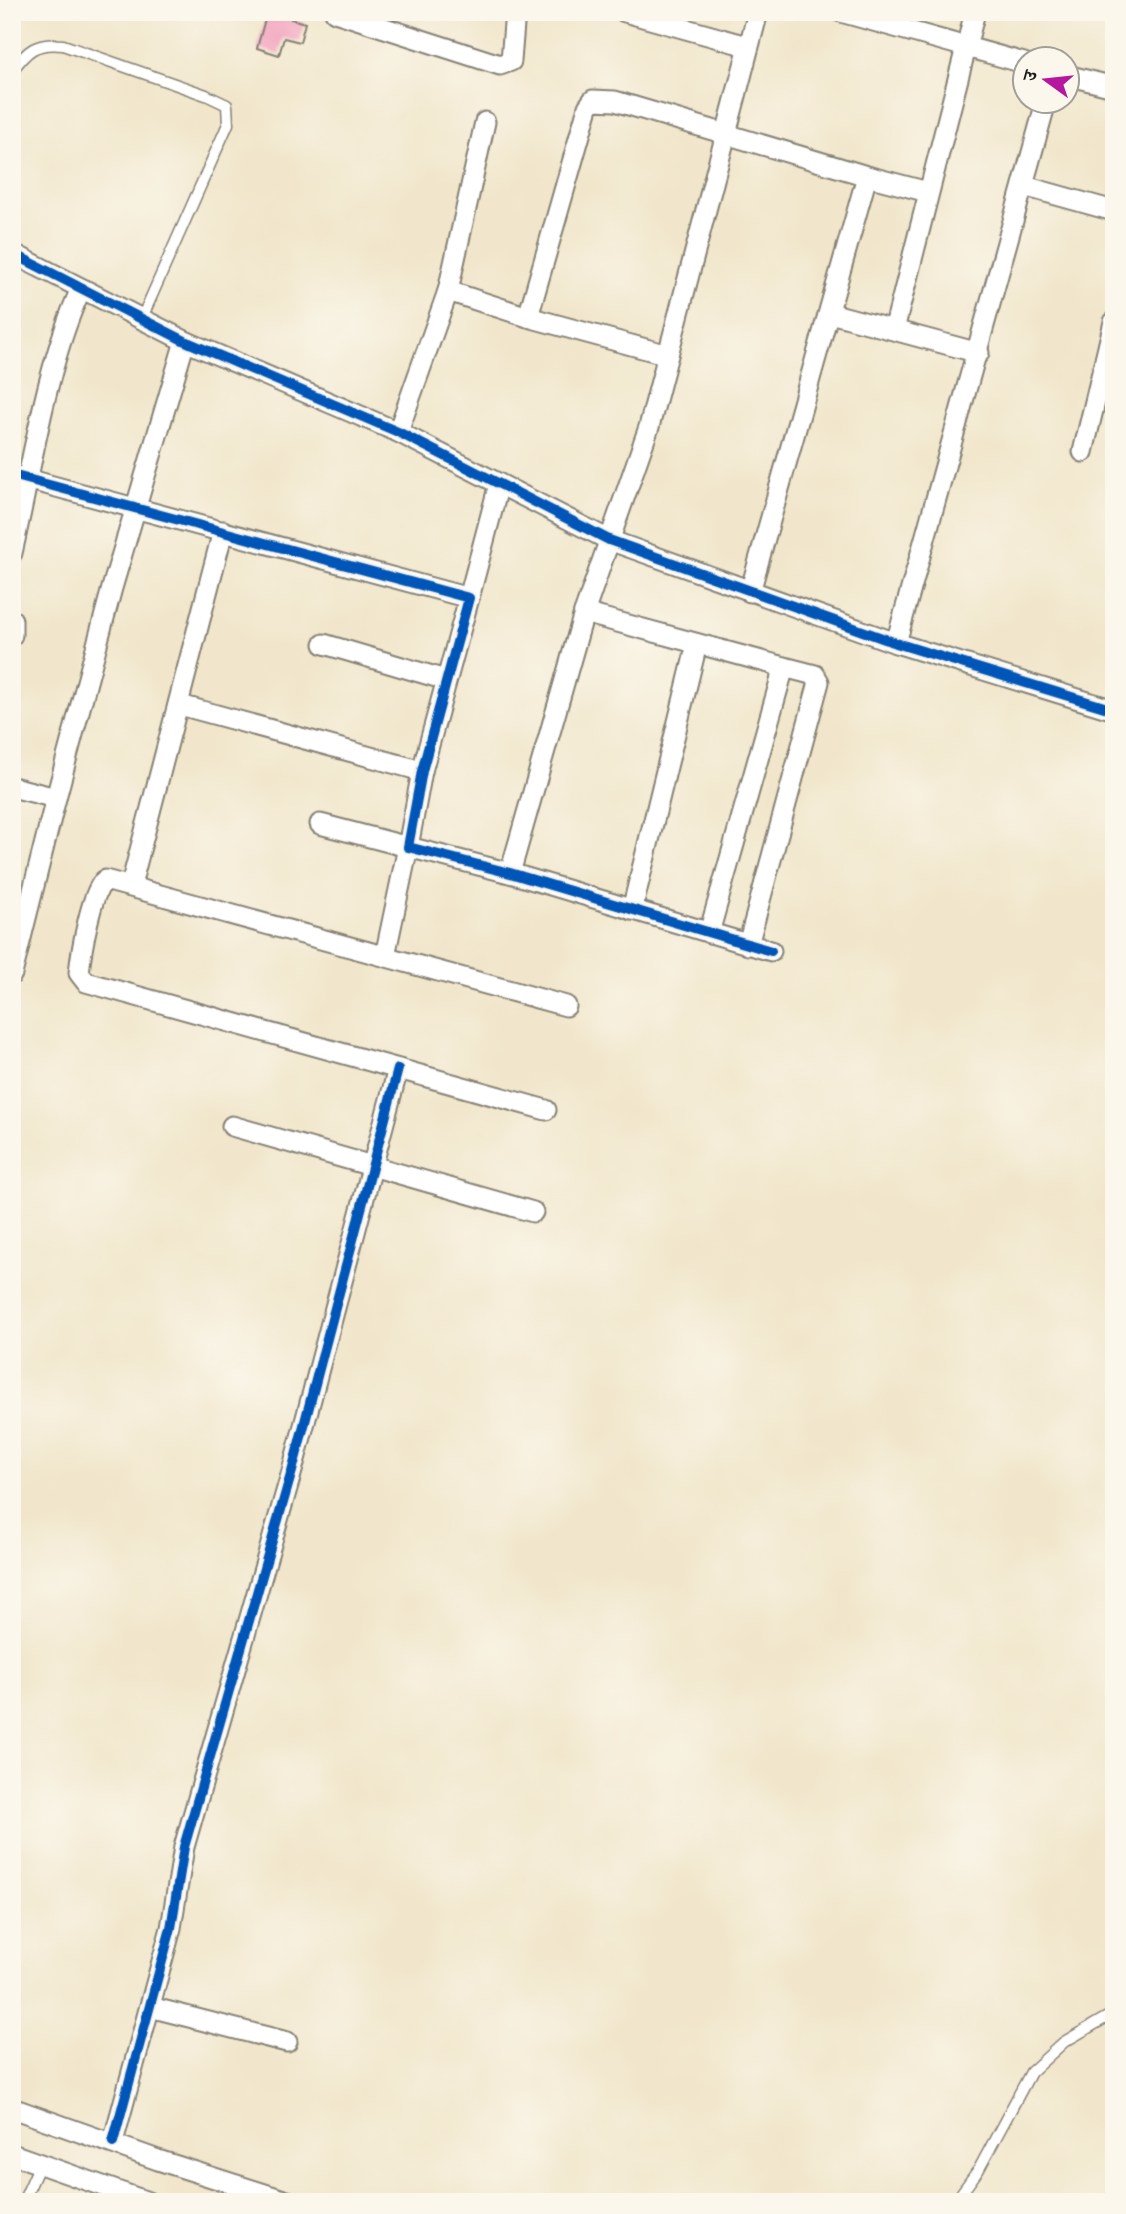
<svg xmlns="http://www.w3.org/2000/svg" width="1126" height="2214" viewBox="0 0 1126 2214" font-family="'IM FELL English','Noto Serif Devanagari',serif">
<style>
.building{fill:#f3a2be}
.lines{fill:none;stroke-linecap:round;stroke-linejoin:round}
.service-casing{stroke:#868174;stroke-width:13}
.minor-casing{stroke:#868174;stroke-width:23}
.service{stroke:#fff;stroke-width:10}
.minor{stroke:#fff;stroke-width:19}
.cycleway-casing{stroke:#fbf7ec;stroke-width:15}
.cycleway{stroke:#0057b8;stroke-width:10}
</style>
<rect width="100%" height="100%" fill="#fbf7ec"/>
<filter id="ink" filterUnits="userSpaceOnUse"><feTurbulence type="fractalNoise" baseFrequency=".0143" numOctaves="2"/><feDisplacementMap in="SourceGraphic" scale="14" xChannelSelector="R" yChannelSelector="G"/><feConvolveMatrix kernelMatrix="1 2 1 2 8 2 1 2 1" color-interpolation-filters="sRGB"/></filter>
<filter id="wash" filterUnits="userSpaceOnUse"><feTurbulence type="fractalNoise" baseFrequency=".00686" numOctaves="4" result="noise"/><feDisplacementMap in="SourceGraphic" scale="28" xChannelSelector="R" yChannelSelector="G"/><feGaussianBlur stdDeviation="1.57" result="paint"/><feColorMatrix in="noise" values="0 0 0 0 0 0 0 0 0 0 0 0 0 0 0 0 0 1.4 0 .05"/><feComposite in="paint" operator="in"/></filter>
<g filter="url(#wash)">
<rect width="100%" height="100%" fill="#f1e6cb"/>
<g id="blocks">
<polygon class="building" points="267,12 293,12 291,19 305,23 300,42 284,38 279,55 257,48"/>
</g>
</g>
<g filter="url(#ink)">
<use href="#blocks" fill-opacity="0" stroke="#868174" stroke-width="2"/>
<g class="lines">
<g class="service-casing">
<g id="service">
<path d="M12,71c15,-21 24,-29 51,-26l143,50 21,10 1,19 -87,196"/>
<polyline points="23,2202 40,2164"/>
<polyline points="955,2202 979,2169 1031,2072 1064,2042 1114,2013"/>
</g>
</g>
<g class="minor-casing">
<g id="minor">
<polyline points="335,12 500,65 511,61 515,12"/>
<polyline points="625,12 747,46"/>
<polyline points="841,12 1024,63"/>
<polyline points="1066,75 1114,87"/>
<polyline points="867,176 928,192"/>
<polyline points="1024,186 1114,211"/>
<polyline points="12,253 185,341 398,432 609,540 896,643 1114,710"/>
<polyline points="448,291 528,317 668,355"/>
<polyline points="830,313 979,353"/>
<polyline points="528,317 588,107 593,100 615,101 867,176 750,592"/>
<polyline points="894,330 975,12"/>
<polyline points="398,432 448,291 485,122"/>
<polyline points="1083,452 1114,322"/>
<polyline points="12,475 469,598 422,771 408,847 510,873 771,951"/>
<path d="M12,553c19,-82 34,-189 69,-264"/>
<polyline points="469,598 499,484"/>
<polyline points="584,613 784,667 709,933"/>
<polyline points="12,620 12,635"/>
<polyline points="896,643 1046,102"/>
<polyline points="324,644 446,680"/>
<polyline points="180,705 422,771"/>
<polyline points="12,787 56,798 112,588 185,341"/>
<polyline points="320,824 408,847 385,956"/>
<polyline points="510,873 584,613 649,427 758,12"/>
<polyline points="131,885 223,531"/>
<polyline points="632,910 697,644"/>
<polyline points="748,945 819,682 815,675 784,667"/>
<polyline points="12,974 56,798"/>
<path d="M546,1110l-460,-128 -7,-9c2,-20 12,-82 26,-93l461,126"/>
<polyline points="232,1126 533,1212"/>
<polyline points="150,2007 287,2042"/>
<polyline points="12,2108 158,2160 290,2202"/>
<polyline points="113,2142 171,1928 184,1847 292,1471 398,1069"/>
<polyline points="12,2154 148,2202"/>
</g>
</g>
<use href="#service" class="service"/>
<use href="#minor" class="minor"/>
<g class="cycleway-casing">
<g id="cycleway">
<polyline points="12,253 185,341 398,432 609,540 896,643 1114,710"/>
<polyline points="12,475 469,598 422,771 408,847 510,873 771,951"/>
<polyline points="113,2142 171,1928 184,1847 292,1471 398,1069"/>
</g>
</g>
<use href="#cycleway" class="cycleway"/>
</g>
</g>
<rect width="1126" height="2214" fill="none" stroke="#fbf7ec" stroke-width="42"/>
<g transform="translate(1046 80) rotate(285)"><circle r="33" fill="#fbf7ec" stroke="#a29f99" stroke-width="2"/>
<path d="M0-5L12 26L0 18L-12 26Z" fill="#b5179e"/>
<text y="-10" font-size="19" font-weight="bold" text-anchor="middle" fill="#1c1c1c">उ</text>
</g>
</svg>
